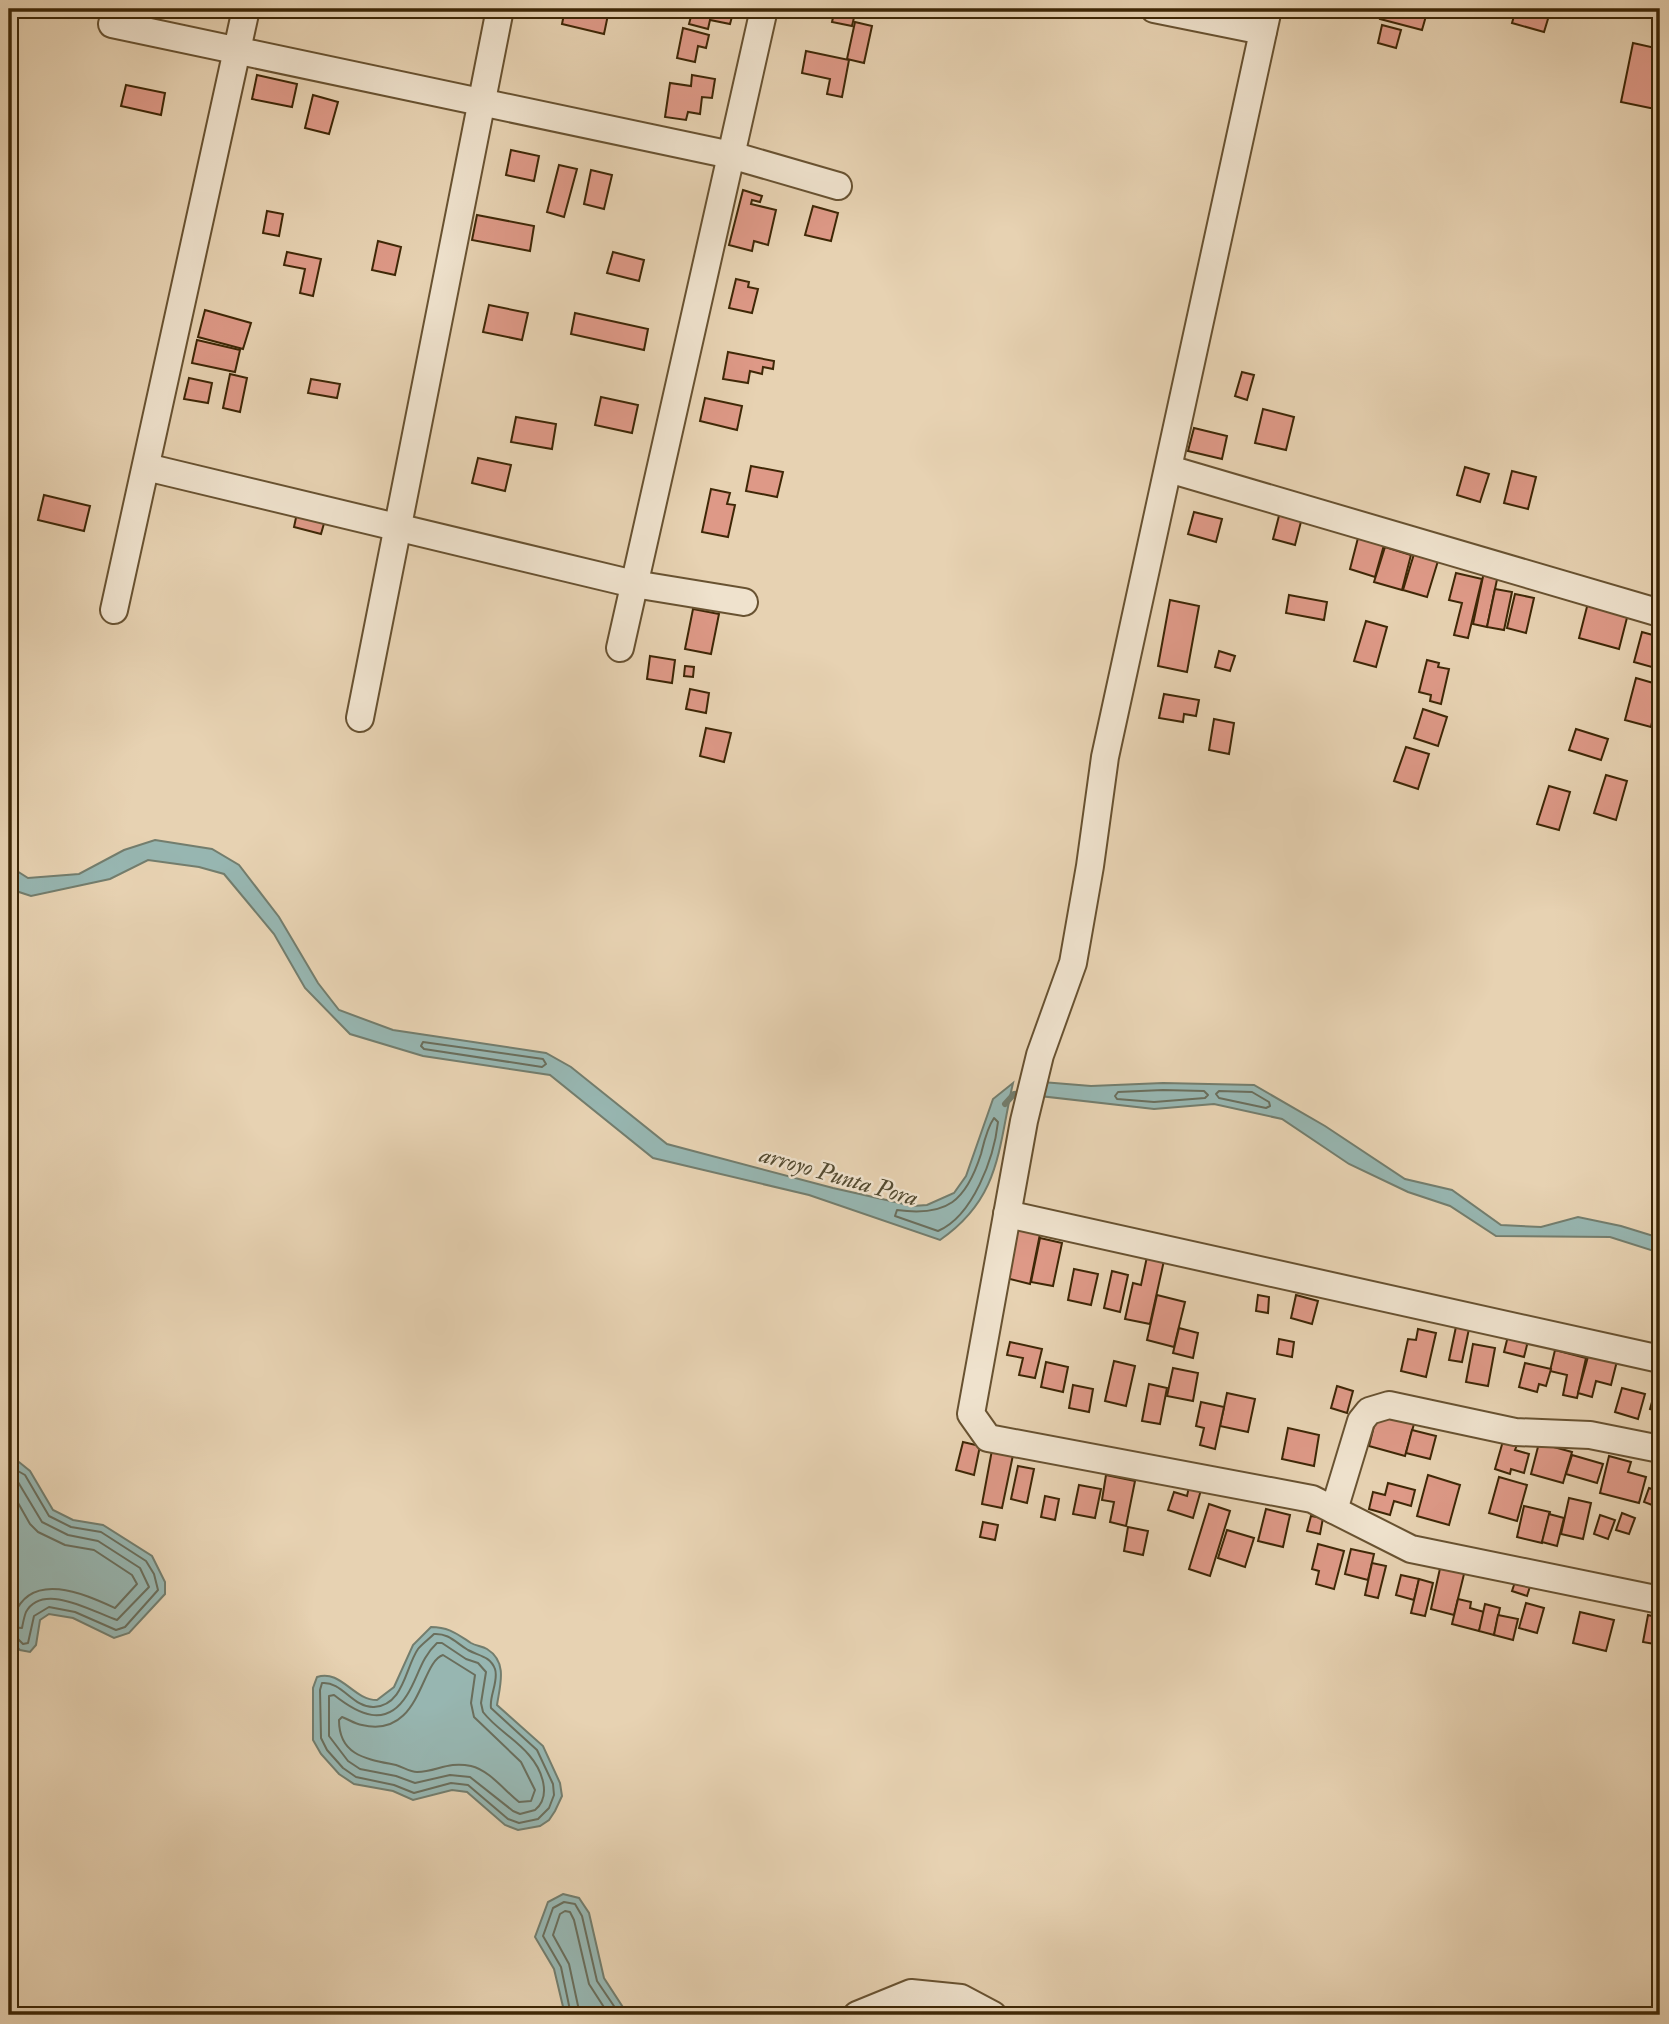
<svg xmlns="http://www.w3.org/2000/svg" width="1669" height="2024" viewBox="0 0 1669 2024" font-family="'IM FELL Double Pica',serif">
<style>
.water{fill:#97b6b1;stroke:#737d6d;stroke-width:2}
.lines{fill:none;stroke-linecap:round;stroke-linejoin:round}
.shore{stroke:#6a6e5c;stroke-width:2}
.stream{stroke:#737d6d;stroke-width:6}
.building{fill:#de9987;stroke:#3e2706;stroke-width:2}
.minor-casing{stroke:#685231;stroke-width:30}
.minor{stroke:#efe2cd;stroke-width:26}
.labels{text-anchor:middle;stroke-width:5;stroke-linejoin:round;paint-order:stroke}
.water-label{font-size:24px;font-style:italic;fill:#544b31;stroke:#efe2cd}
</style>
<rect width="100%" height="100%" fill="#e7d2b2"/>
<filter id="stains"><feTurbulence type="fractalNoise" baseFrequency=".00286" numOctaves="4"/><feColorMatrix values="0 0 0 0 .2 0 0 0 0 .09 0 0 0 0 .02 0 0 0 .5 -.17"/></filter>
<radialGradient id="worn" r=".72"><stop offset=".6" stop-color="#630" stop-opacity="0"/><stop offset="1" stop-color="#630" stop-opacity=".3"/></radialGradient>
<g class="water">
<path d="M155,840l57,9 27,16 40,52 39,66 21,27 54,20 153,23 25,14 96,77 166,44 80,18 14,-1 27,-12 12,-17 27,-77 20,-16c-15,65 -12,115 -73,157l-131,-45 -156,-37 -103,-83 -127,-19 -73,-22 -45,-46 -31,-54 -50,-60 -25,-7 -51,-7 -38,19 -79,17 -12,-4 -10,-7v-19l19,12 51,-4 45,-24z"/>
<polygon points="1042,1082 1091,1086 1163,1083 1254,1085 1325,1126 1405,1179 1452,1190 1501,1225 1541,1227 1578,1217 1621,1226 1660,1238 1660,1253 1610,1237 1496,1236 1450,1206 1408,1192 1349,1164 1282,1119 1214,1104 1154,1109 1040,1096"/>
<polygon points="9,1458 19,1462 30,1471 53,1510 73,1520 103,1525 152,1556 165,1582 165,1594 129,1633 114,1638 73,1618 49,1614 40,1620 36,1645 30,1652 20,1650 9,1640"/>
<path d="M431,1627c18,0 26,7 40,16 5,3 11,3 16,6 21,13 13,36 10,56l46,41 17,37 2,13 -7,15 -6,9 -9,6 -22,4 -13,-5 -38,-33 -15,-2 -39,10 -20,-9 -39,-7 -15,-10 -18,-20 -8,-14v-52l4,-11c24,-8 36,23 60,23l17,-13 19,-42z"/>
<polygon points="563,1894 579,1898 589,1913 604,1978 628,2015 565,2015 554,1969 535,1937 548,1902"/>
</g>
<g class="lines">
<g class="shore">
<polygon points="423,1042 543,1059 546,1064 542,1067 424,1049 421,1046"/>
<polygon points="1163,1090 1204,1091 1208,1095 1205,1098 1154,1102 1117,1099 1115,1096 1118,1092"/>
<polygon points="1219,1091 1252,1092 1269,1102 1270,1106 1266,1108 1219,1098 1216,1094"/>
<path d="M994,1118l4,4c-4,36 -25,94 -60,109l-43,-15 2,-6c50,7 69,-9 84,-56 3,-12 6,-26 13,-36z"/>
<polyline points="9,1466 25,1475 49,1516 71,1527 101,1532 146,1561 154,1574 158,1590 125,1627 116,1630 75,1612 49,1607 34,1616 28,1643 23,1644 15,1636 9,1635"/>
<path d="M9,1475l9,7 24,40 26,13 30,6 42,27 9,19 -32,33c-22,-7 -74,-39 -91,-8 -2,5 -3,11 -4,16l-13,-1"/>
<path d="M9,1487l21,37 8,8 27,13 29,5 38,25 5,9 -22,24c-31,-14 -83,-38 -101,7l-5,1"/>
<path d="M434,1634c15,-1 22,9 34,16 11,6 22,6 27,19 4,12 -6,27 -4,39l46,42 16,34 1,11 -5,13 -11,11 -19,4 -11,-4 -40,-34 -17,-2 -37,10 -20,-8 -38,-8 -13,-9 -16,-18 -6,-12 -1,-48 2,-7c20,-2 31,25 52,24 30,-2 31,-39 44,-58 4,-5 11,-10 16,-15z"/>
<path d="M437,1643h5l24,16 12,4 8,9 -5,31 2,9c13,17 33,27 46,43 13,15 23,41 6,55l-15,4 -7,-3 -43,-34 -20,-2 -35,8 -19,-7 -36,-7 -12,-8 -19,-25v-40l5,-1c24,19 52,34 73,0 12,-19 13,-36 30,-52z"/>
<path d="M443,1655l32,20 -4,28 3,14 47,45 14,28 -4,11 -12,1c-14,-11 -30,-32 -48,-36 -24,-5 -34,6 -54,6 -7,0 -14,-5 -21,-7 -29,-6 -57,-9 -57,-45l3,-3c6,2 13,7 20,8 59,14 58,-63 81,-70z"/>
<polyline points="571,2015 561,1967 543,1936 553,1908 564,1902 575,1904 582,1916 597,1981 620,2015"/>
<polyline points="580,2015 569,1964 553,1935 560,1914 565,1911 570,1912 574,1920 589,1984 609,2015"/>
</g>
<polyline class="stream" points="1005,1104 1014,1094 1025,1093"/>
</g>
<g class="building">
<polygon points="565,9 609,10 604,34 562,24"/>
<polygon points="693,9 734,9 730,24 710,20 708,29 689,24"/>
<polygon points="835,9 856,9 852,26 832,22"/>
<polygon points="1383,9 1428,9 1422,30 1380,19"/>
<polygon points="1516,9 1551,9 1544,32 1512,23"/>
<polygon points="855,22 872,26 864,63 847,59"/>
<polygon points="1382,25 1401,30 1396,48 1378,43"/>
<polygon points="683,28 709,35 706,48 698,46 695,62 677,58"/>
<polygon points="1633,43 1660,49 1660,110 1621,102"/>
<polygon points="806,51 849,60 842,97 827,94 830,79 802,73"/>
<polygon points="257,75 297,84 292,107 252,99"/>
<polygon points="692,75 715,79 712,98 702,97 700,114 688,112 686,120 665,117 670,83 691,86"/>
<polygon points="126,85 165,93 161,115 121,106"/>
<polygon points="313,95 338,102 329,134 305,128"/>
<polygon points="511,150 539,156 534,181 506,175"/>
<polygon points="559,165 577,169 564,217 547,212"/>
<polygon points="591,170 612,175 604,209 584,204"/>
<polygon points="743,190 762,196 760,202 752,200 751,204 776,210 768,245 754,241 752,251 729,245"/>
<polygon points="813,206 838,213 831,241 805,235"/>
<polygon points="267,211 283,214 279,236 263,233"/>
<polygon points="477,215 534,226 530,251 472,240"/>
<polygon points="378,241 401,247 395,275 372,270"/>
<polygon points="287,252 321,259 313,296 300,293 305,269 284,265"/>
<polygon points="613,252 644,260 639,281 607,273"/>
<polygon points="736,279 749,282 748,287 758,289 752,313 729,308"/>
<polygon points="489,305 528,313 522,340 483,332"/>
<polygon points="205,310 251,323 243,349 198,337"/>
<polygon points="575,313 648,329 644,350 571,334"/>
<polygon points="197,340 240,350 235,372 192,363"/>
<polygon points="728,352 774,361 773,369 763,367 762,374 750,371 748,383 723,379"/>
<polygon points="1242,372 1254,375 1247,400 1235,396"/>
<polygon points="230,374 247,378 240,412 223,408"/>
<polygon points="189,378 212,383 208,403 184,399"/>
<polygon points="311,379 340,384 337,398 308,393"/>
<polygon points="601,397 638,405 632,433 595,425"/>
<polygon points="705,398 742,406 737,430 700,421"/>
<polygon points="1263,409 1294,417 1286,450 1255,443"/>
<polygon points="516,417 556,424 552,449 511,442"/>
<polygon points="1194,428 1227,436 1222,459 1188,451"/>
<polygon points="478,458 511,465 505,491 472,483"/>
<polygon points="751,466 783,472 777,497 746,491"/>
<polygon points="1465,467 1489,474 1480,502 1457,495"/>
<polygon points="1512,471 1536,477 1528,509 1504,503"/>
<polygon points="711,489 730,493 727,504 735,505 728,537 702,532"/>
<polygon points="44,495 90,506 84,531 38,520"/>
<polygon points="1281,508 1303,514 1295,545 1273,539"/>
<polygon points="1194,512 1222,519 1216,542 1188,534"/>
<polygon points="297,513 325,520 321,534 294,527"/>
<polygon points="1358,538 1384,545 1375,577 1350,569"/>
<polygon points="1385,547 1411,555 1402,590 1374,582"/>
<polygon points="1414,554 1438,561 1427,597 1403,590"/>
<polygon points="1485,567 1499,570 1487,627 1473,624"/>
<polygon points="1456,573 1482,579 1468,638 1454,635 1462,603 1449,600"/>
<polygon points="1495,589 1512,592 1504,630 1487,627"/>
<polygon points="1515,594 1534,598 1526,633 1507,628"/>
<polygon points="1289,595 1327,602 1324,620 1286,613"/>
<polygon points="1590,595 1630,606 1619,649 1579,638"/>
<polygon points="1170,600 1199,606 1187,672 1158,666"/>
<polygon points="693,609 719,614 711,654 685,649"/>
<polygon points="1366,621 1387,627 1376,667 1354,661"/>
<polygon points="1642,632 1660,637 1659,669 1634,662"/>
<polygon points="1219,651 1235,656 1230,671 1215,667"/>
<polygon points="650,656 675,660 672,683 647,679"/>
<polygon points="1427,660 1439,663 1438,667 1449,669 1441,704 1430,701 1431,695 1419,692"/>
<polygon points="685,666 694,667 693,677 684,676"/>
<polygon points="1636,678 1660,685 1651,727 1625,720"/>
<polygon points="690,689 709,693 706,713 686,709"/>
<polygon points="1164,694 1199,700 1196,716 1184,714 1183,722 1159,718"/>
<polygon points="1423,709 1447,717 1438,746 1414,738"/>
<polygon points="1214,719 1234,723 1229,754 1209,750"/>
<polygon points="706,728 731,733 724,762 700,756"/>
<polygon points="1576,729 1608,739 1601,760 1569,750"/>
<polygon points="1406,747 1429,754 1418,789 1394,781"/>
<polygon points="1606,775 1627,781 1616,820 1594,813"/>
<polygon points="1549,786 1570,792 1559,830 1537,824"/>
<polygon points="1012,1227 1040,1234 1030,1284 1002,1277"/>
<polygon points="1040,1238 1062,1243 1053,1286 1031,1282"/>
<polygon points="1148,1252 1165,1256 1150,1324 1125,1319 1133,1283 1141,1285"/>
<polygon points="1074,1269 1098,1274 1091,1305 1068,1300"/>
<polygon points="1112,1271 1128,1275 1120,1312 1104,1308"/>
<polygon points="1157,1295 1185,1302 1174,1347 1147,1340"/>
<polygon points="1258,1295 1269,1297 1268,1313 1256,1311"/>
<polygon points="1296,1295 1318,1301 1312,1324 1291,1318"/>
<polygon points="1457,1322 1470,1324 1462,1362 1449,1360"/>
<polygon points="1179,1328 1198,1333 1193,1358 1173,1353"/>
<polygon points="1418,1329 1436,1333 1426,1377 1401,1371 1408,1339 1416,1340"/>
<polygon points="1508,1336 1528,1341 1524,1357 1504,1352"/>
<polygon points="1279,1339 1294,1342 1292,1357 1277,1354"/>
<polygon points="1010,1342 1042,1349 1035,1378 1019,1375 1023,1358 1007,1355"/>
<polygon points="1473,1344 1495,1348 1488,1386 1466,1382"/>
<polygon points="1555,1350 1586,1358 1577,1398 1563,1395 1567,1375 1550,1371"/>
<polygon points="1589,1353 1617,1361 1611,1385 1596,1381 1592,1397 1578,1393"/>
<polygon points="1114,1361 1135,1366 1126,1406 1105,1401"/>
<polygon points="1046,1362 1068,1367 1063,1392 1041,1387"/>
<polygon points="1525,1363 1551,1369 1546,1386 1539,1384 1537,1392 1519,1387"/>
<polygon points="1173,1368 1198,1373 1193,1401 1167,1396"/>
<polygon points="1149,1384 1167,1388 1160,1424 1142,1421"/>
<polygon points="1657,1384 1660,1385 1660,1412 1650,1409"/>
<polygon points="1073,1385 1093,1389 1089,1412 1069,1408"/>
<polygon points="1337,1386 1353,1391 1347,1413 1331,1408"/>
<polygon points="1622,1388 1645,1394 1638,1419 1615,1412"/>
<polygon points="1227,1393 1255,1399 1248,1432 1220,1426"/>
<polygon points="1201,1402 1224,1407 1215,1449 1200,1445 1204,1428 1196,1426"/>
<polygon points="1377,1414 1414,1424 1405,1456 1369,1446"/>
<polygon points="1288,1428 1319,1435 1314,1466 1282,1459"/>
<polygon points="1412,1430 1436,1436 1430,1459 1406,1453"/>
<polygon points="1503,1441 1517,1445 1515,1450 1529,1454 1524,1473 1511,1469 1510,1474 1495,1469"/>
<polygon points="963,1442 980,1446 974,1475 956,1470"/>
<polygon points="1539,1443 1572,1452 1563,1483 1531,1474"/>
<polygon points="992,1450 1013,1455 1002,1508 982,1504"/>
<polygon points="1572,1455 1603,1464 1597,1483 1566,1474"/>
<polygon points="1609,1456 1631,1462 1628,1472 1646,1477 1639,1503 1600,1493"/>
<polygon points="1018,1466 1034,1469 1027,1503 1011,1499"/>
<polygon points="1106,1475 1135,1481 1126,1526 1110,1522 1114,1502 1102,1500"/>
<polygon points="1428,1475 1460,1485 1449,1525 1417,1516"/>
<polygon points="1499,1477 1527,1485 1517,1521 1489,1513"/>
<polygon points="1388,1483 1415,1490 1411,1506 1394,1501 1390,1515 1369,1509 1373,1492 1385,1495"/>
<polygon points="1079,1485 1101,1489 1095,1518 1073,1514"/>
<polygon points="1189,1487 1201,1490 1193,1518 1168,1510 1174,1492 1187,1496"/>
<polygon points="1649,1488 1660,1492 1660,1508 1644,1502"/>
<polygon points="1045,1496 1059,1499 1055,1520 1041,1517"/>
<polygon points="1569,1498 1591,1503 1583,1539 1561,1534"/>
<polygon points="1209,1504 1230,1511 1210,1576 1189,1569"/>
<polygon points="1524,1506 1550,1512 1542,1543 1517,1537"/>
<polygon points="1266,1509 1290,1515 1283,1547 1258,1541"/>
<polygon points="1622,1513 1635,1518 1629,1534 1616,1530"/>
<polygon points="1549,1514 1564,1518 1557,1546 1542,1542"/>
<polygon points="1600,1515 1615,1520 1608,1539 1594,1534"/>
<polygon points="1311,1516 1323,1518 1320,1534 1307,1531"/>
<polygon points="983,1522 998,1525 995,1540 980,1537"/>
<polygon points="1128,1527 1148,1531 1143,1555 1124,1551"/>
<polygon points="1227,1530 1254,1538 1245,1567 1218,1558"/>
<polygon points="1318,1544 1344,1551 1334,1589 1316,1584 1319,1571 1312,1569"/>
<polygon points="1351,1549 1374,1554 1368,1580 1345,1574"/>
<polygon points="1372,1563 1386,1566 1378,1598 1365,1595"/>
<polygon points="1441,1564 1465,1570 1454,1615 1431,1609"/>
<polygon points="1518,1573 1533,1577 1527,1596 1512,1591"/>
<polygon points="1401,1575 1419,1579 1414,1600 1396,1595"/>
<polygon points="1419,1579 1433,1583 1425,1616 1411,1613"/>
<polygon points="1458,1599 1471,1602 1470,1608 1484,1612 1479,1631 1452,1624"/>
<polygon points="1526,1603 1544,1608 1537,1633 1519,1628"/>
<polygon points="1485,1604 1500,1608 1494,1635 1479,1631"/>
<polygon points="1580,1612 1614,1620 1606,1651 1573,1643"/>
<polygon points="1498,1615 1518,1619 1513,1640 1494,1635"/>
<polygon points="1648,1615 1660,1618 1660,1645 1643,1642"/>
</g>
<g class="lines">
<g class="minor-casing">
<g id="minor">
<polyline points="1154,9 1263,31"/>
<polyline points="1268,9 1105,757 1090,866 1073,963 1040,1055 1024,1121 971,1414 988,1438 1312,1499 1411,1549 1660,1600"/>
<polyline points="112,24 731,155 838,186"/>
<polyline points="146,467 634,584 744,602"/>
<polyline points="1169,469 1660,613"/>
<polyline points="114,610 246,9"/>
<polyline points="620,648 764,9"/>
<polyline points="360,718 500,9"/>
<polyline points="1007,1214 1660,1359"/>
<polyline points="1334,1510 1361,1421 1369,1411 1389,1405 1515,1432 1590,1435 1660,1449"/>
<polyline points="857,2015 911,1993 961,1998 993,2015"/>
</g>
</g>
<use href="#minor" class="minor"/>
</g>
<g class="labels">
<g class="water-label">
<text transform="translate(839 1176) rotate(16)" y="8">arroyo Punta Pora</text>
</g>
</g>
<rect width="1669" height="2024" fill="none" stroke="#e7d2b2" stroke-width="35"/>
<rect x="10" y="10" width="1648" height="2003" fill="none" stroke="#3e2706" stroke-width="3.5"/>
<rect x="18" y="18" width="1634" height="1989" fill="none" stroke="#3e2706" stroke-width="2"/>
<rect width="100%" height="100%" filter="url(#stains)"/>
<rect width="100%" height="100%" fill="url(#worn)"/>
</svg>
